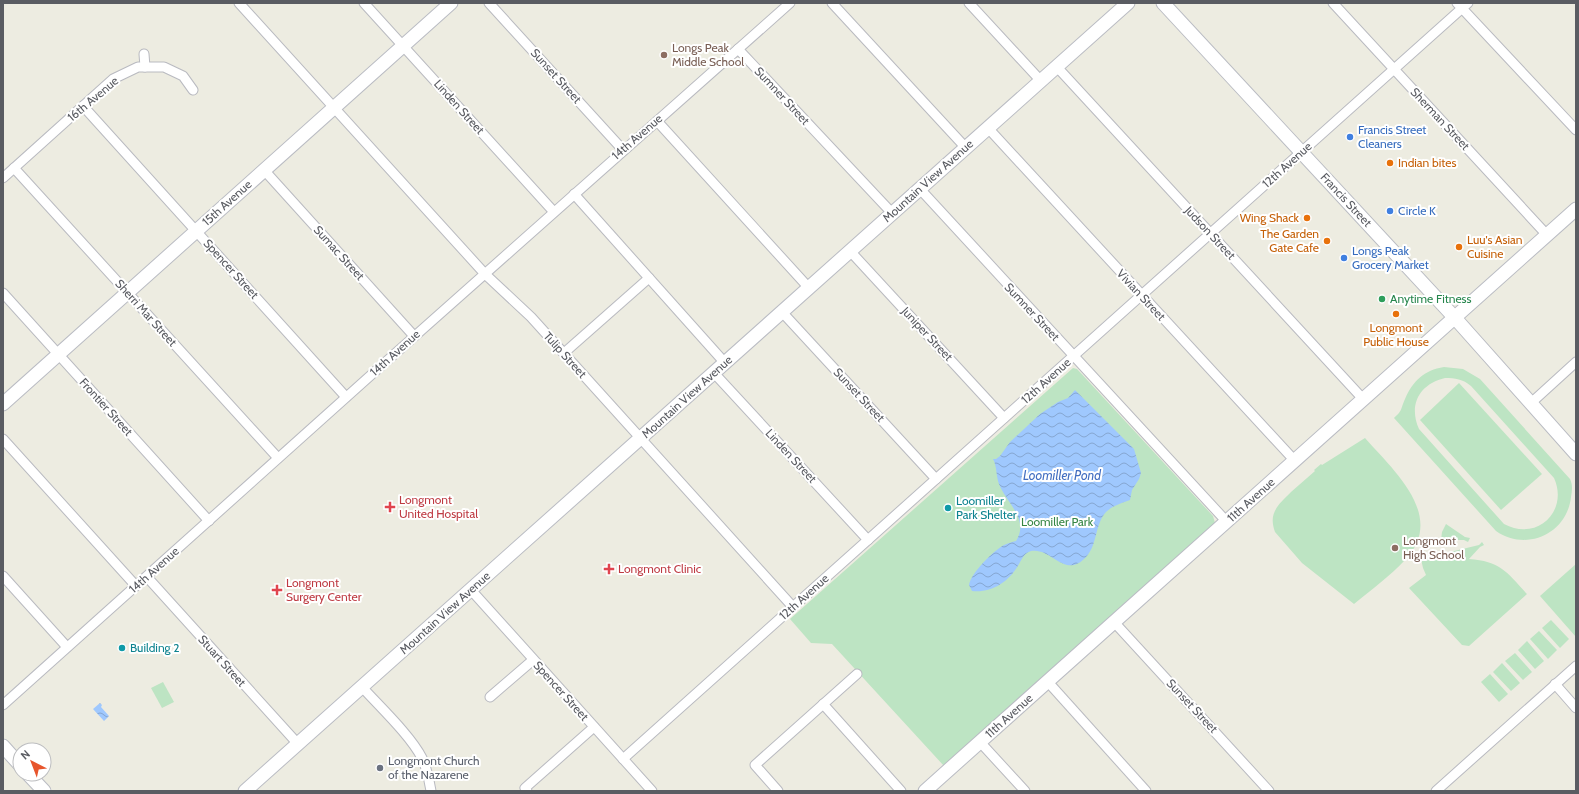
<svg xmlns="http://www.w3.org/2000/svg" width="1579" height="794" viewBox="0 0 1579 794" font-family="Cabin,sans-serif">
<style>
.park{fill:#bde4c3;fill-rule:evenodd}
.water{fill:url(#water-waves)}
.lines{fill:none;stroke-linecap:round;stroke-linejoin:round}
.street-casing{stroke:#b9bac0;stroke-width:11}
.secondary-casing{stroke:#babcc3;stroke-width:15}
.street{stroke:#fff;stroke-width:9}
.secondary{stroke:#fff;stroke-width:13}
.education-dot{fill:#8d6e63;stroke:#fff;stroke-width:1.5}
.shop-dot{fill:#3f7fe0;stroke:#fff;stroke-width:1.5}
.food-dot{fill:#e8710a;stroke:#fff;stroke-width:1.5}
.leisure-dot{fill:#2e9e5b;stroke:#fff;stroke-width:1.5}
.health-dot{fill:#e0444e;stroke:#fff;stroke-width:1.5}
.culture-dot{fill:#0f9aa8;stroke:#fff;stroke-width:1.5}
.worship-dot{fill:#6b7280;stroke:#fff;stroke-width:1.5}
.labels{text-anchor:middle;stroke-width:4;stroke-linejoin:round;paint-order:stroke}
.education-label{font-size:12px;fill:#785e54;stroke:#fff;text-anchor:start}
.street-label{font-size:12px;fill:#5a5c62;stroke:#fff}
.shop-label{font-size:12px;fill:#366cbe;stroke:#fff;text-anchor:start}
.food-label{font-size:12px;fill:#c56008;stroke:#fff;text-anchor:start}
.leisure-label{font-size:12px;fill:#27864d;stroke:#fff;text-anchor:start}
.health-label{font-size:12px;fill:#be3a42;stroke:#fff;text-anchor:start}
.culture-label{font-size:12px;fill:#0d838f;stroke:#fff;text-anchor:start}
.park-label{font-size:12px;fill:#358544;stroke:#fff}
.worship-label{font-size:12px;fill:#5b616d;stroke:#fff;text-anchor:start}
.water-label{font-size:13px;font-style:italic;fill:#426ec1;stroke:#fff}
</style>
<defs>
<pattern id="water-waves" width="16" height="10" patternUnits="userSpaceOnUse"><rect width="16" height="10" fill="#9fc8fe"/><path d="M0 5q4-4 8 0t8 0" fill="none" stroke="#85a6d1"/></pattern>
</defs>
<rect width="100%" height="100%" fill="#edece1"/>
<g class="park">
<path d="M1444,367l19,2 17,10 90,100c3,6 2,12 1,18 -4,37 -45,55 -75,34l-102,-113c9,-8 6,-8 11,-19 8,-18 19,-29 39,-32zM1445,378c10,0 18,1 26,8l83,92c15,33 -17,64 -50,46l-85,-95c-11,-25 1,-45 26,-51z"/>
<polygon points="1073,368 1077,369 1213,516 1215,523 944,766 832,644 811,643 790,619"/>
<polygon points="1459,383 1542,474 1501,510 1420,420"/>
<path d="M1365,438c28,32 82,78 40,122 -15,16 -34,30 -51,44l-52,-41 -27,-31c-7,-19 3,-27 16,-40 8,-7 16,-14 24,-21l-1,-1 7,-6 1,1z"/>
<polygon points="1446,524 1465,537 1470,538 1468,542 1464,540 1441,540 1442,532"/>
<path d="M1482,542l2,3 -4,2 -11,12c31,2 38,13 58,35l-58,52 -7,-1 -53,-57 17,-13 -3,-7 -2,-9 58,-14z"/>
<polygon points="1576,564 1576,637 1540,596"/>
<polygon points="1551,620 1569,639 1560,648 1542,628"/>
<polygon points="1539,631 1557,650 1548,659 1530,639"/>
<polygon points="1527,641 1544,661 1535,669 1518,650"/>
<polygon points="1515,653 1532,672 1523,680 1505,661"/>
<polygon points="1502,663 1520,683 1511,691 1493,672"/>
<polygon points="1490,674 1508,694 1499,702 1481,682"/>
<polygon points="163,682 174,702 162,708 151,688"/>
</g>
<g class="water">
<path d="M1075,390l59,59 7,24 -2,6 -7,11 -2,10c-8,3 -18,6 -24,12 -12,13 -8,35 -22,47 -20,19 -33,-12 -53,-8 -7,2 -9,8 -12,13 -10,18 -27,29 -47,27l-3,-6c2,-12 24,-34 35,-40 4,-2 8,-3 12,-4 14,-21 -10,-39 -17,-57 -3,-8 -2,-18 -6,-25h3l4,-3 10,-14 30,-28 18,-12 10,-4z"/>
<polygon points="100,703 102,705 101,707 109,716 104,721 93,709"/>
</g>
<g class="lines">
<g class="street-casing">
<g id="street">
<polyline points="239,3 485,274 531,317 793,607"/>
<polyline points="364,3 554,212"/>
<polyline points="489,3 623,150"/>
<polyline points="832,3 966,148"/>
<polyline points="969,3 1041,81"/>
<polyline points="1333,3 1547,235"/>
<polyline points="1457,3 1576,130"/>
<polyline points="738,49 892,213"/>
<polyline points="144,54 145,67"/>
<polyline points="1057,67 1364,400"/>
<polyline points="83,106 346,397"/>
<polyline points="657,121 809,288"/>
<polyline points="988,128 1295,461"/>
<polyline points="14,168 278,458"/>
<polyline points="264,170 414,336"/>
<polyline points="3,178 113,79 138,67 164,67 183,76 193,90"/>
<polyline points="920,189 1227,522"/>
<polyline points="574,194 725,363"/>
<polyline points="850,251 1004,418"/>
<polyline points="3,293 209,521"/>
<polyline points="782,312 936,479"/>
<polyline points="564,353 649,278"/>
<polyline points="714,373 868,540"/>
<polyline points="1531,403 1576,362"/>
<polyline points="3,439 136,586"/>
<polyline points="3,576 67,647"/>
<polyline points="147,577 298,744"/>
<polyline points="471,590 652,791"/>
<polyline points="1114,622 1269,791"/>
<polyline points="1048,682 1146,791"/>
<polyline points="1555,684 1576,708"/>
<path d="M362,687c18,20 48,48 60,71 5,10 7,22 9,33"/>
<polyline points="490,697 533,660"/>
<polyline points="823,704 901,791"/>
<polyline points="3,705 380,367 790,3"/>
<polyline points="980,742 1025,791"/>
<polyline points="623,759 1468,3"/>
<polyline points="527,791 525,788 594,727"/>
<polyline points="778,791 755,765 857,674"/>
<polyline points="1436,791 1576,666"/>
</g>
</g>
<g class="secondary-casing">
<g id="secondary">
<polyline points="1163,3 1455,318 1576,454"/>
<polyline points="3,404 451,3"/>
<polyline points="3,746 20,765"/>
<polyline points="28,774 44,791"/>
<polyline points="245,791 1128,3"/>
<polyline points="925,791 1576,209"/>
</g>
</g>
<use href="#street" class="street"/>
<use href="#secondary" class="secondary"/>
</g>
<g class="education-dot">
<circle cx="664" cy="55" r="4"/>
<circle cx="1395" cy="548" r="4"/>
</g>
<g class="shop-dot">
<circle cx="1350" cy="137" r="4"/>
<circle cx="1390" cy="211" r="4"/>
<circle cx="1344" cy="258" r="4"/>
</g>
<g class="food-dot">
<circle cx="1390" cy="163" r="4"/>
<circle cx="1307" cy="218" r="4"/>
<circle cx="1327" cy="241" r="4"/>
<circle cx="1459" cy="247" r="4"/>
<circle cx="1396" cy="314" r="4"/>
</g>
<circle class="leisure-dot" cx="1382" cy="299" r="4"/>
<g class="health-dot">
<path d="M388 501h4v4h4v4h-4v4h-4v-4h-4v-4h4z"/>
<path d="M607 563h4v4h4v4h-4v4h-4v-4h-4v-4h4z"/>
<path d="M275 584h4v4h4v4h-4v4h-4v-4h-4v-4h4z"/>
</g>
<g class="culture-dot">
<circle cx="948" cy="508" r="4"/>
<circle cx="122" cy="648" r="4"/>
</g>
<circle class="worship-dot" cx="380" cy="768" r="4"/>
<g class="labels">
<g class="education-label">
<text x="672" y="52">Longs Peak<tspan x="672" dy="14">Middle School</tspan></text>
<text x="1403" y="545">Longmont<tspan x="1403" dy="14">High School</tspan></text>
</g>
<g class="street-label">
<text transform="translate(556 76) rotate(48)" y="4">Sunset Street</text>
<text transform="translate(782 96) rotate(47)" y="4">Sumner Street</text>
<text transform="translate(93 99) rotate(-40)" y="4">16th Avenue</text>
<text transform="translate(459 107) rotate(48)" y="4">Linden Street</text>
<text transform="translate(1440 119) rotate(47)" y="4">Sherman Street</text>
<text transform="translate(637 137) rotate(-41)" y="4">14th Avenue</text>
<text transform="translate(1287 165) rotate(-42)" y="4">12th Avenue</text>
<text transform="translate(928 181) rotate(-42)" y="4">Mountain View Avenue</text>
<text transform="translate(1346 200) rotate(47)" y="4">Francis Street</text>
<text transform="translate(227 203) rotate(-42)" y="4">15th Avenue</text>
<text transform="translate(1210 233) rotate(47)" y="4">Judson Street</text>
<text transform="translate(339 253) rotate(48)" y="4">Sumac Street</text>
<text transform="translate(231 269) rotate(48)" y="4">Spencer Street</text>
<text transform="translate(1141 295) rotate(47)" y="4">Vivian Street</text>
<text transform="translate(1032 312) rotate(47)" y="4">Sumner Street</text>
<text transform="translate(146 313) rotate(48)" y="4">Sherri Mar Street</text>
<text transform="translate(927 334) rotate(47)" y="4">Juniper Street</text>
<text transform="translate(395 353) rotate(-42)" y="4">14th Avenue</text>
<text transform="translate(565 355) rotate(48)" y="4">Tulip Street</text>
<text transform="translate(1046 381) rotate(-42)" y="4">12th Avenue</text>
<text transform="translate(859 395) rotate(47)" y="4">Sunset Street</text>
<text transform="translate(687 397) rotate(-42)" y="4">Mountain View Avenue</text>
<text transform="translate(106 407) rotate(48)" y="4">Frontier Street</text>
<text transform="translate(791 456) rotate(47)" y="4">Linden Street</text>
<text transform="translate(1251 500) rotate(-42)" y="4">11th Avenue</text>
<text transform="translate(154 570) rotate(-42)" y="4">14th Avenue</text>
<text transform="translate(804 597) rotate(-42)" y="4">12th Avenue</text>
<text transform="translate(445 613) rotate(-42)" y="4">Mountain View Avenue</text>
<text transform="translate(222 661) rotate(48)" y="4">Stuart Street</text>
<text transform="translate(561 691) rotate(48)" y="4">Spencer Street</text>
<text transform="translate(1192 706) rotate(47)" y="4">Sunset Street</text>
<text transform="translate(1009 716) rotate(-42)" y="4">11th Avenue</text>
</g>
<g class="shop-label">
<text x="1358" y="134">Francis Street<tspan x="1358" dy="14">Cleaners</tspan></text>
<text x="1398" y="215">Circle K</text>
<text x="1352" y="255">Longs Peak<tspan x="1352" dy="14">Grocery Market</tspan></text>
</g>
<g class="food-label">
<text x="1398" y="167">Indian bites</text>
<text x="1299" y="222" text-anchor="end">Wing Shack</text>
<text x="1319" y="238" text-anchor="end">The Garden<tspan x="1319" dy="14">Gate Cafe</tspan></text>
<text x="1467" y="244">Luu's Asian<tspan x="1467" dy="14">Cuisine</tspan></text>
<text x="1396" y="332" text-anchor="middle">Longmont<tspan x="1396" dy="14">Public House</tspan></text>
</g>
<g class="leisure-label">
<text x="1390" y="303">Anytime Fitness</text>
</g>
<g class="health-label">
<text x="399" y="504">Longmont<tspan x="399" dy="14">United Hospital</tspan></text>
<text x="618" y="573">Longmont Clinic</text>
<text x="286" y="587">Longmont<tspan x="286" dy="14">Surgery Center</tspan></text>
</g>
<g class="culture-label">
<text x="956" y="505">Loomiller<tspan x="956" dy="14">Park Shelter</tspan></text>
<text x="130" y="652">Building 2</text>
</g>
<g class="park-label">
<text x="1057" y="526">Loomiller Park</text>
</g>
<g class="worship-label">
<text x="388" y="765">Longmont Church<tspan x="388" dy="14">of the Nazarene</tspan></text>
</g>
<g class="water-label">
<text x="1062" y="480">Loomiller Pond</text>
</g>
</g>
<rect width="1579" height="794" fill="none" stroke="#5a5c62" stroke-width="8"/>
<g transform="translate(32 762) rotate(318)"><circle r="19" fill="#ffffff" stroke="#bdbec0"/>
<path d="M0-3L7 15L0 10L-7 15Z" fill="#e7552c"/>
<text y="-6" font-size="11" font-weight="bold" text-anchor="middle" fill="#5a5c62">N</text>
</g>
</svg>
